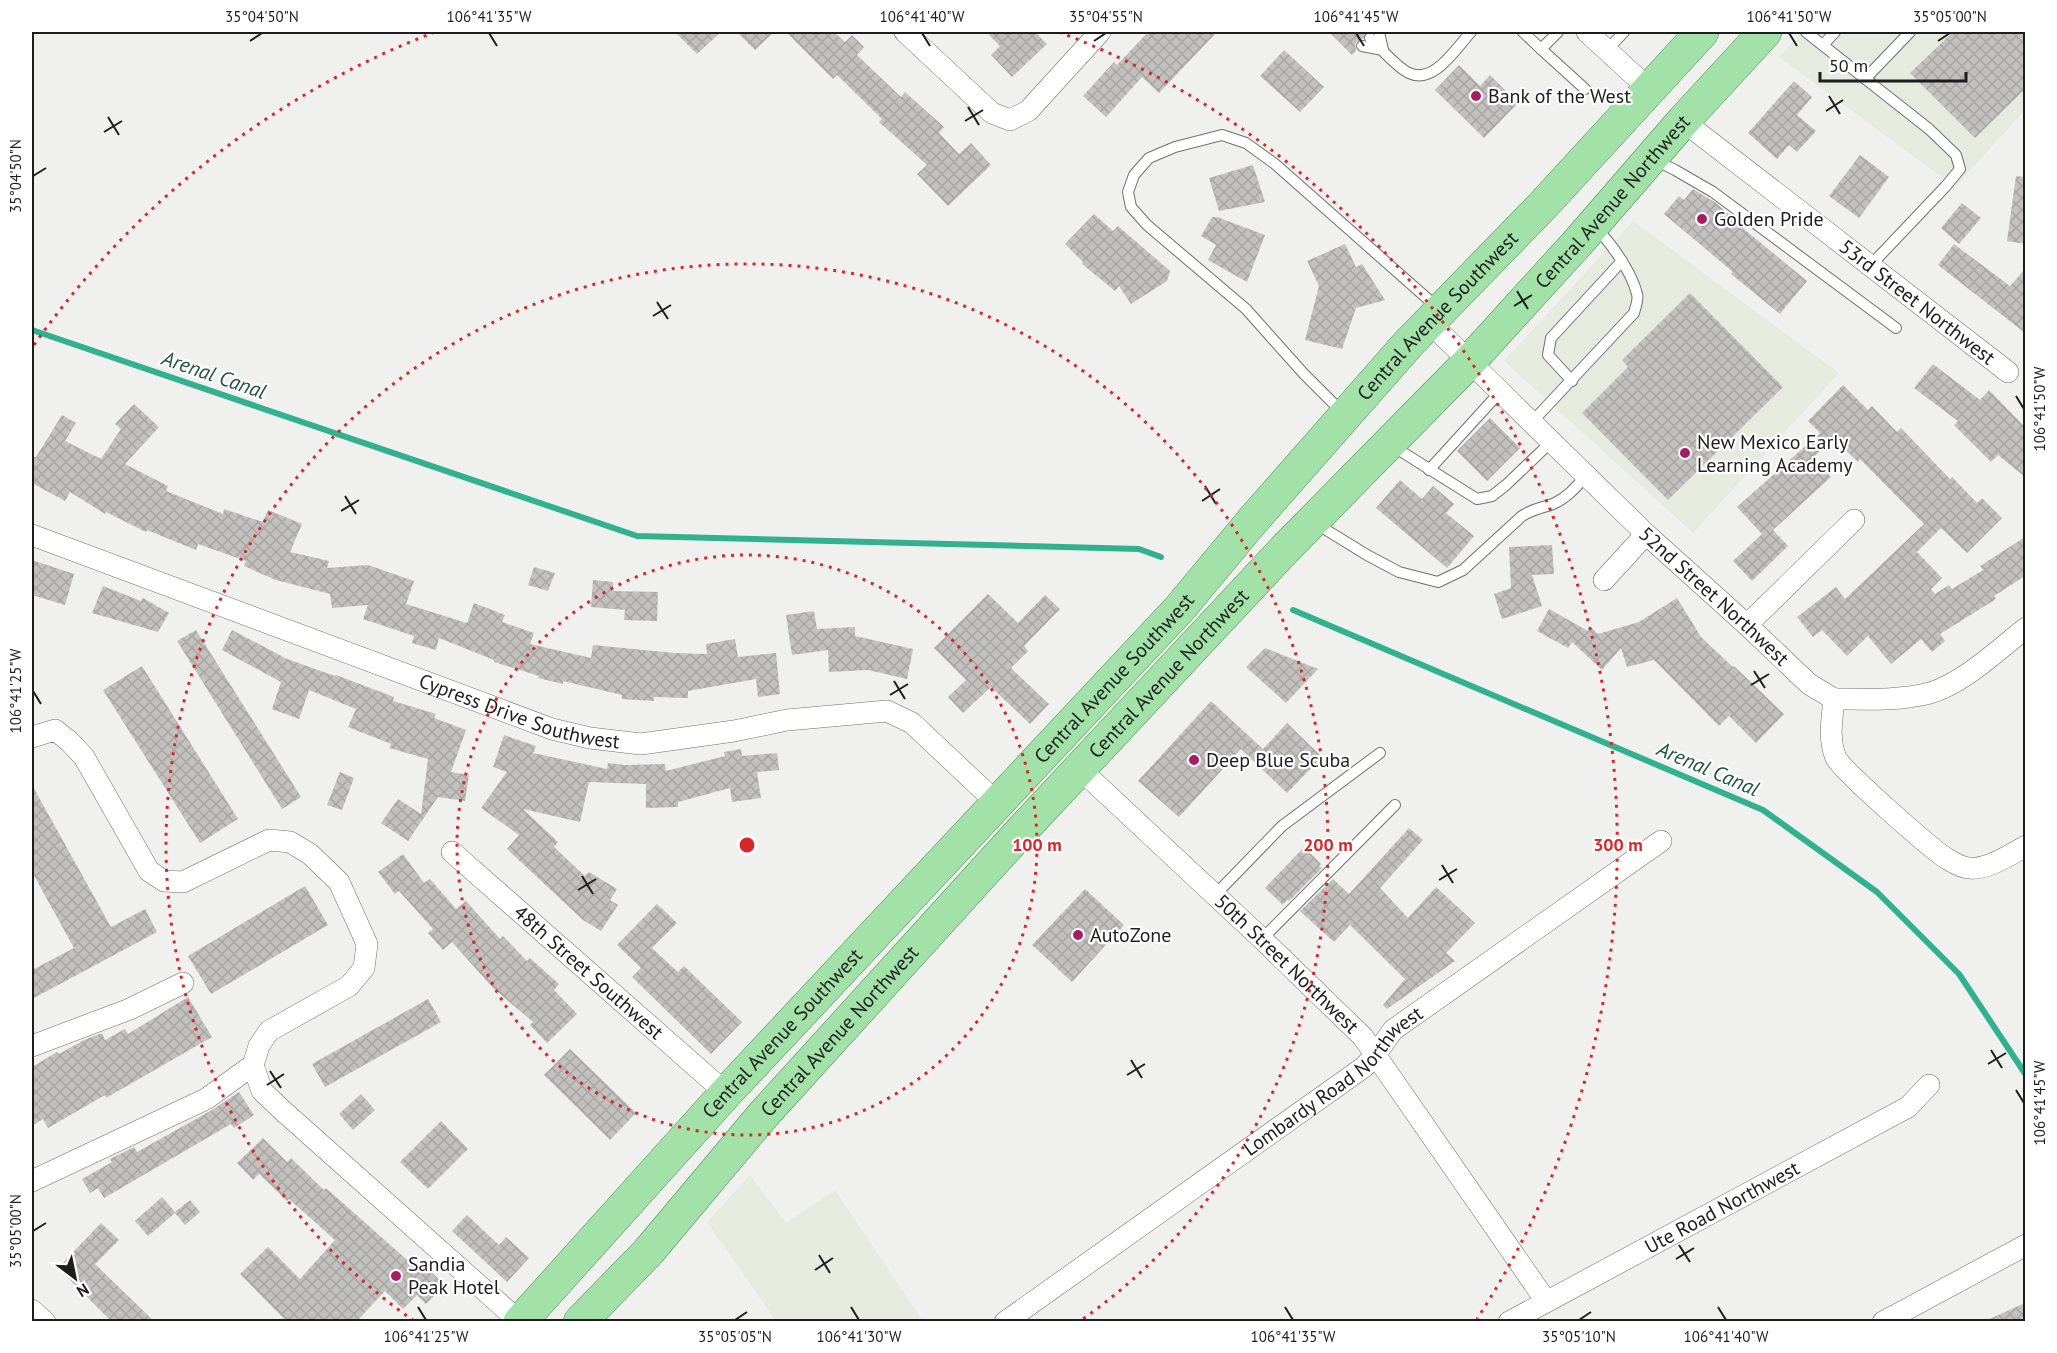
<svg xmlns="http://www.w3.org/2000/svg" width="2057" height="1353" viewBox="0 0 2057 1353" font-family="'PT Sans',sans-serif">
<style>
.built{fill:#e7eadf}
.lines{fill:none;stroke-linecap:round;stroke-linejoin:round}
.stream{stroke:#32b18f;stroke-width:6}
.building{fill:url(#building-cross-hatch)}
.service-casing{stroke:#6f706c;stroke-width:12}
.minor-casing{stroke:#6f706c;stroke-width:22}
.primary-casing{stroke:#4b9153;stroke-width:34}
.service{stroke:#fff;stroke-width:10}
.minor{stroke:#fff;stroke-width:21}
.primary{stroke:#a2e2a9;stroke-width:33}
.ticks{fill:none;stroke:#1c1d1c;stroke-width:2}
.ring{fill:none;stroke:#d62828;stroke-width:3;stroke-dasharray:3 6}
.poi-dot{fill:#a71d62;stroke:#fff;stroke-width:2}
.labels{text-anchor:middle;stroke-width:4.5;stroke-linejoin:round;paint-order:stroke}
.poi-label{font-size:20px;fill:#1c1d1c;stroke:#fff;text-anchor:start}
.street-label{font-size:20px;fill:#1c1d1c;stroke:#fff}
.water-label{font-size:21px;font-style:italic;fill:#225445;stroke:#fff}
.centre{fill:#d62828;stroke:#fff;stroke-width:3}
.ring-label{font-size:18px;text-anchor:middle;font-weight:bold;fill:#d62828;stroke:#fff;stroke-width:4.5;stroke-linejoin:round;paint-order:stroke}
.neatline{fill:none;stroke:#1c1d1c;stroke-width:2}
.ticks-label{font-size:15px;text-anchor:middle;fill:#1c1d1c}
</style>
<defs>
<pattern id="building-cross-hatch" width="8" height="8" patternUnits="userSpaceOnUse" patternTransform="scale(1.5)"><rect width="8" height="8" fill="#c2c1be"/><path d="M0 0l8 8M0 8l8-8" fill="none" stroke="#a6a5a3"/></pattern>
</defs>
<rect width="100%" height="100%" fill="#f0f1ee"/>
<g class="built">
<polygon points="1802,32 2025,32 2025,110 1955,187 1779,57"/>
<polygon points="1633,221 1839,373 1693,533 1504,361"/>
<polygon points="750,1175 786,1223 835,1190 923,1321 776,1321 707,1222"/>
</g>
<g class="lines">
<g class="stream">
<polyline points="32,330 637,536 1139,549 1161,557"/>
<polyline points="1293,610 1763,810 1877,892 1959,974 2026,1075"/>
</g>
</g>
<g class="building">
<polygon points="675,32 721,32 697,54"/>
<polygon points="737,32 774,32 755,50"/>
<polygon points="786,32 834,32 845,42 852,35 864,47 857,55 901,97 905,92 944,127 939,133 959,154 971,143 991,165 948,206 917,174 927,165 879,122 882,119 837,75 833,79"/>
<polygon points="986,32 1035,32 1047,44 1012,77 991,55 1000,46"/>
<polygon points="1148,32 1217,32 1159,93 1142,77 1106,117 1083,96 1114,62 1117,65"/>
<polygon points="1329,32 1367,32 1363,39 1356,42 1355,45 1356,51 1352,55"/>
<polygon points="1953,32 2025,32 2025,89 1975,138 1910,73"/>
<polygon points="1284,50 1324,87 1300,112 1260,76"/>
<polygon points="1459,65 1480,86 1490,75 1518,103 1484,138 1435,90"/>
<polygon points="1794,81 1812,97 1797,115 1816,131 1797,152 1789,145 1777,159 1748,133"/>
<polygon points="1860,155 1889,177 1859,218 1829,196"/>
<polygon points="1253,165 1265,202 1219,211 1209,178"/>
<polygon points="2016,176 2025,177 2025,244 2007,241"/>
<polygon points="1693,189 1716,203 1740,224 1739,225 1807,281 1780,314 1731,274 1733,272 1664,214 1679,196 1684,200"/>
<polygon points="1962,203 1981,218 1959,244 1941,228"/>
<polygon points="1094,214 1113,231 1118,226 1170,271 1167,281 1131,304 1119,286 1115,291 1082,264 1083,262 1065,244"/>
<polygon points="1212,217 1217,217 1265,235 1247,282 1208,260 1216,245 1201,236"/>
<polygon points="1345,244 1356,267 1362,264 1385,300 1356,308 1342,349 1305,340 1319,286 1307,261"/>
<polygon points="1954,244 2010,286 2025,269 2025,333 1938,265"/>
<polygon points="1690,293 1783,387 1668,500 1582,413 1628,367 1622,360"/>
<polygon points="1933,364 1980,400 1989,390 2025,427 2025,477 1998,455 1991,462 1954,425 1958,421 1914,388"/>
<polygon points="1843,385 1868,410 1872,406 1897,432 1901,428 1950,479 1952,477 1977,503 1982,498 2002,518 1967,553 1941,528 1917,552 1942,578 1931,589 1935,594 1949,585 1952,589 1983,570 1980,566 2025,537 2025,576 1994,596 1996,599 1940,634 1945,641 1932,652 1921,639 1891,664 1868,636 1847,656 1822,630 1813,637 1797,617 1836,587 1845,599 1924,524 1860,459 1858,462 1833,438 1813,458 1831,477 1773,530 1788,546 1752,581 1733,561 1762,534 1737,507 1820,433 1808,421"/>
<polygon points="134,404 159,427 125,464 168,486 166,491 223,514 224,509 263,522 268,510 302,524 290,552 329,561 327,568 368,565 414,581 406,604 467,623 474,603 505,615 502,622 534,633 530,644 591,658 593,645 674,653 707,654 706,644 735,639 738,657 776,653 780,694 758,697 756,679 688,691 688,698 654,697 654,701 622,699 622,695 563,681 563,684 538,678 539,676 494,662 494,660 439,638 436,650 412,643 414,636 363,619 368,605 332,608 330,594 276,580 244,566 246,561 198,544 196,550 147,530 146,532 106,512 105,514 70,492 65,501 32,483 32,457 36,457 62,415 76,423 65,441 101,459 121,429 115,424"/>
<polygon points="1490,418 1520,448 1487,481 1457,451"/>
<polygon points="1400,480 1422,499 1433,486 1454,504 1446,513 1474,536 1447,568 1376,508"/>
<polygon points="1552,545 1554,574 1532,575 1542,606 1502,619 1494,594 1511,588 1509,547"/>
<polygon points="32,560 74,574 65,605 32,595"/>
<polygon points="534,567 555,573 548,591 528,585"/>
<polygon points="593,580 613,582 613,591 658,592 657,621 624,620 625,610 591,607"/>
<polygon points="103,586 141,601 143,598 169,613 158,632 92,613"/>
<polygon points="988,594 1018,623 1045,595 1060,609 1024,646 1028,651 1011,668 1049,704 1030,724 991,687 963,713 948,697 966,680 934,648"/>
<polygon points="1677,598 1701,637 1733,667 1734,666 1784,714 1756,743 1729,716 1719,726 1654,660 1627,667 1621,648 1602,670 1572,642 1568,648 1537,631 1549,609 1588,631 1591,627 1598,634 1639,622"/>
<polygon points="814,611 817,629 855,627 855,636 913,649 907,679 868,670 829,672 828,650 792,655 786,615"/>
<polygon points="196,630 301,797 282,809 177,641"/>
<polygon points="232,630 287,659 335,676 336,675 394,697 393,701 436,714 434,718 466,730 451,772 469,775 465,801 438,797 408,841 381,823 398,799 421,814 428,759 389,748 391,744 348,727 356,709 309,690 299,719 272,709 281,682 222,650"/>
<polygon points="1265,648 1318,669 1286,703 1246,667"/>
<polygon points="142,666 238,819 200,843 103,690"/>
<polygon points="1211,701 1263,749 1287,723 1322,757 1287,793 1241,749 1179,817 1138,781"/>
<polygon points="504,735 536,746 533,753 607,769 608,763 625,765 665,764 666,771 725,756 724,752 741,749 742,756 777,753 779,770 757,772 761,798 732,802 730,788 678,802 678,807 646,808 646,784 589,782 580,822 523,809 558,842 554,847 585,876 589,872 617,889 610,900 618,905 601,931 583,920 507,849 519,835 481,808 507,772 493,767"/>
<polygon points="340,772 354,778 342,810 327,805"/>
<polygon points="32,785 111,927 145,909 157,932 32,999 32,970 74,948 32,872"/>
<polygon points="1409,828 1423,840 1380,888 1408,918 1436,887 1475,923 1446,953 1455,961 1387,1009 1383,1005 1405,979 1350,925 1334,942 1300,911 1333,879 1349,894"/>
<polygon points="1304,847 1321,864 1319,866 1322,868 1289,901 1287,900 1283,905 1265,888"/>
<polygon points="403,854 424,883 430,879 456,909 466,901 500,939 503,936 527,961 530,958 559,984 554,990 577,1014 547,1043 530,1025 533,1022 493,988 452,942 443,950 428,933 433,929 399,891 395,894 378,872"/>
<polygon points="305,886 328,925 211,994 188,956"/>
<polygon points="1085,889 1124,925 1072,982 1032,945"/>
<polygon points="657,904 677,923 652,948 678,972 684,966 742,1022 711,1054 632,977 641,968 617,945"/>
<polygon points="188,997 212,1037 106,1098 105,1095 48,1128 43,1119 32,1126 32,1067 57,1052 59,1054 84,1040 102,1033 105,1040 125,1029 128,1034"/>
<polygon points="428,999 441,1022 325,1087 312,1064"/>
<polygon points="570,1049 636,1113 610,1140 544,1075"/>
<polygon points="239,1092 254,1115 234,1128 231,1124 104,1198 98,1188 90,1193 82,1179 112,1162 110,1159 134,1147 137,1152 212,1110"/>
<polygon points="361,1094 375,1110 353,1130 339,1114"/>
<polygon points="441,1121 468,1149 428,1189 400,1162"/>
<polygon points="263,1138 287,1162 291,1158 324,1190 326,1188 414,1266 419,1260 445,1285 426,1304 417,1295 403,1309 385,1291 356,1322 287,1322 240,1274 268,1247 300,1279 335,1240 289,1199 287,1201 259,1174 253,1180 237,1163"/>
<polygon points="162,1197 175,1212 190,1200 200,1212 185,1225 175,1213 148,1236 135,1221"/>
<polygon points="467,1215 499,1245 506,1237 529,1258 507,1282 452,1231"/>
<polygon points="101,1223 119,1240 95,1264 155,1322 112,1322 58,1268"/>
<polygon points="2025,1303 2025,1322 1983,1322"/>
</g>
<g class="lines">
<g class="service-casing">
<g id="service">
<polyline points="1379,32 1383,50"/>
<polyline points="1523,32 1541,49"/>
<polyline points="1558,32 1541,49 1585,89"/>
<polyline points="1806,32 1929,129 1956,155 1960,169 1945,187 1870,266"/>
<path d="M1370,38c11,10 26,29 39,35 25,12 47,-25 62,-41"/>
<polyline points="1823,45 1835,32"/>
<polyline points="1362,46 1383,50"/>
<polyline points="1607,50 1624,32"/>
<polyline points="1865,79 1910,32"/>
<polyline points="1653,159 1675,170 1713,192 1896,328"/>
<polyline points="1572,381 1548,355 1551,338 1622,261"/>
<polyline points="1343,413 1304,374 1246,309 1147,225 1131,207 1128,192 1134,175 1149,158 1175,147 1222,135 1246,143 1275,164 1438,308"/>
<path d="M1531,423l103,-110c1,-5 5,-13 3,-19 -5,-21 -25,-50 -41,-66"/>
<polyline points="1391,445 1477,499 1492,496 1506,485 1551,442"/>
<polyline points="1429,470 1500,392"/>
<path d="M1315,523l52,32 32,17 39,10 25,-12 59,-54c10,-7 20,-8 31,-12 14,-6 23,-17 33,-28"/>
<polyline points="1215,895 1282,826 1380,753"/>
<polyline points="1262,939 1395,805"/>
</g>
</g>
<g class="minor-casing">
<g id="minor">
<polyline points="905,32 992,113 1010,120 1028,111 1100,32"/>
<polyline points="1587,32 1650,90"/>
<path id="s1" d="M1683,121l325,251"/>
<path id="s2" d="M1430,323l216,211 101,91 62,59 25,15"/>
<path id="s3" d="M32,535l520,194 38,9 51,6 93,-13 53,-11 100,-9 25,12 85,80"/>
<polyline points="1604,580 1646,534"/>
<polyline points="1747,625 1854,520"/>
<path d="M1834,699c-2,20 -6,40 2,59 7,13 98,94 113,102 5,3 15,8 21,8 18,2 41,-14 56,-22"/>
<path d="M1834,699c32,0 65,2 96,-6 34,-10 69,-44 96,-65"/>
<polyline points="32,737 55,730 69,741 84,757 149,871 164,881 183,882 269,840 290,842 310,854 339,882 367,944 364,968 349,986 269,1031 259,1046 253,1065"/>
<path id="s4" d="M1080,769l182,170 101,98 183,264"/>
<path id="s5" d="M452,852l274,241"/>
<polyline points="32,1046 130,1009 183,983"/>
<polyline points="253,1065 262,1091 282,1110 520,1322"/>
<polyline points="32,1181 206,1099 253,1065"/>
<polyline points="32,1310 45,1322"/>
<path id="s6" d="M1005,1322l359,-255 12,-13 17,-24 268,-189"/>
<path id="s7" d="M1509,1322l399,-215 21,-22"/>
<polyline points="1883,1322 2026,1245"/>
</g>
</g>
<g class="primary-casing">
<g id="primary">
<path id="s8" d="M520,1322l206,-229 454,-485 73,-88 155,-176 137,-141 157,-171"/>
<path id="s9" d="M580,1322l69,-71 114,-136 261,-287 260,-278 185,-188 111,-122 103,-119 82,-89"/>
</g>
</g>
<use href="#service" class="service"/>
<use href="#minor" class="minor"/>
<use href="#primary" class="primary"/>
</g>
<path class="ticks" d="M489,33l8,13M922,33l8,13M1356,33l8,13M1789,33l8,13M250,41l12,-8M1094,41l12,-8M1938,41l12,-8M1829,96l11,18M968,107l11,18M1826,111l17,-11M108,117l11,18M965,121l18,-11M104,132l18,-11M33,176l13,-8M1517,291l11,18M657,302l11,17M1514,306l18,-11M653,316l18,-11M2016,396l8,13M1205,486l11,18M345,496l11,18M1202,501l18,-12M341,511l18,-11M1754,671l11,17M894,681l11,18M1751,685l18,-11M33,691l8,13M890,695l18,-11M1442,865l11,18M582,876l11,18M1439,880l18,-11M578,890l18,-11M1991,1050l11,18M1131,1060l11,18M1988,1064l18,-11M270,1071l11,17M1127,1075l18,-11M267,1085l17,-11M2016,1090l8,13M33,1231l13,-8M1679,1245l11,17M819,1255l11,18M1676,1259l18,-11M815,1270l18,-12M418,1307l8,13M851,1307l8,13M1285,1307l8,13M1718,1307l8,13M735,1320l12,-8M1579,1320l12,-8"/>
<g class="ring">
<circle cx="747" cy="845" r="290"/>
<path d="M414 1321A581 581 0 1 1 1080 1321"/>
<path d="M34 345A871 871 0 0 1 435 32M1059 32A871 871 0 0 1 1477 1319"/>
</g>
<g class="poi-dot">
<circle cx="1476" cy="96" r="6"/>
<circle cx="1702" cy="219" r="6"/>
<circle cx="1685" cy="453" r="6"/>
<circle cx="1194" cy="760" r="6"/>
<circle cx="1078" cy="935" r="6"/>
<circle cx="396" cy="1276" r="6"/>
</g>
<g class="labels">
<g class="poi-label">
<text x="1488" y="103">Bank of the West</text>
<text x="1714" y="226">Golden Pride</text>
<text x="1697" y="449">New Mexico Early<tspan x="1697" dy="23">Learning Academy</tspan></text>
<text x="1206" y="767">Deep Blue Scuba</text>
<text x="1090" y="942">AutoZone</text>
<text x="408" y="1271">Sandia<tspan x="408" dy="23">Peak Hotel</tspan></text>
</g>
<g class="street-label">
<text dy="7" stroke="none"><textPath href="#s9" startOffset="1524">Central Avenue Northwest</textPath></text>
<text dy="7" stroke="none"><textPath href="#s1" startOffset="296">53rd Street Northwest</textPath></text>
<text dy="7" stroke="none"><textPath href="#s8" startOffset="1362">Central Avenue Southwest</textPath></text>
<text dy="7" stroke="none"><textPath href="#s2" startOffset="394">52nd Street Northwest</textPath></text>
<text dy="7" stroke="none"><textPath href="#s9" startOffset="876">Central Avenue Northwest</textPath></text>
<text dy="7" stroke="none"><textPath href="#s8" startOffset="876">Central Avenue Southwest</textPath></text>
<text dy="7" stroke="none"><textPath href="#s3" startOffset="519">Cypress Drive Southwest</textPath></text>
<text dy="7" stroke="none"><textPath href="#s4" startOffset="284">50th Street Northwest</textPath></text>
<text dy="7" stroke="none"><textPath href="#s5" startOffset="182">48th Street Southwest</textPath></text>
<text dy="7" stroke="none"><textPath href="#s9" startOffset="390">Central Avenue Northwest</textPath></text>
<text dy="7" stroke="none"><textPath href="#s8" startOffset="390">Central Avenue Southwest</textPath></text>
<text dy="7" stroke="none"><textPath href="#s6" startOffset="408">Lombardy Road Northwest</textPath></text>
<text dy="7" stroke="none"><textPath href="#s7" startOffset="242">Ute Road Northwest</textPath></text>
</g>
<g class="water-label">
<text transform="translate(214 375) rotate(19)" y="7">Arenal Canal</text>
<text transform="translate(1708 769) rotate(23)" y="7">Arenal Canal</text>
</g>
</g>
<circle cx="747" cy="845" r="9" class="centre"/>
<g class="ring-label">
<text x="1037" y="851">100 m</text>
<text x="1328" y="851">200 m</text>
<text x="1618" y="851">300 m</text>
</g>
<rect width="2057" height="1353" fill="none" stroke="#ffffff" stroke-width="66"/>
<g transform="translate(75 1278) rotate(148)" stroke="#ffffff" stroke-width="4.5" paint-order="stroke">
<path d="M0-4.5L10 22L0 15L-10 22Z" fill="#1c1d1c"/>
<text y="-9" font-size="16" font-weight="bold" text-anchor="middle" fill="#1c1d1c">N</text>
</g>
<path d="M1820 72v9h146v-9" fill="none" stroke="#1c1d1c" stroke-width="3"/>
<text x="1829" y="72" font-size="18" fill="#1c1d1c" stroke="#ffffff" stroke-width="4.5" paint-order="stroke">50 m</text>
<rect x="33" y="33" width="1991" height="1287" class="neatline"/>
<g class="ticks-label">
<text x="262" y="22">35°04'50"N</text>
<text x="489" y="22">106°41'35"W</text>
<text x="922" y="22">106°41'40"W</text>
<text x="1106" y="22">35°04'55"N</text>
<text x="1356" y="22">106°41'45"W</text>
<text x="1789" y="22">106°41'50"W</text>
<text x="1950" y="22">35°05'00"N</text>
<text transform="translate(16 176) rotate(-90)" y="5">35°04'50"N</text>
<text transform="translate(2040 409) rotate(-90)" y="5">106°41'50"W</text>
<text transform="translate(16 691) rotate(-90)" y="5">106°41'25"W</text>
<text transform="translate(2040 1103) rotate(-90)" y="5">106°41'45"W</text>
<text transform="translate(16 1231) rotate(-90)" y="5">35°05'00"N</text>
<text x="426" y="1342">106°41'25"W</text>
<text x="735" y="1342">35°05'05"N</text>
<text x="859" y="1342">106°41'30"W</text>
<text x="1293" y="1342">106°41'35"W</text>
<text x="1579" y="1342">35°05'10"N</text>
<text x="1726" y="1342">106°41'40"W</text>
</g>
</svg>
